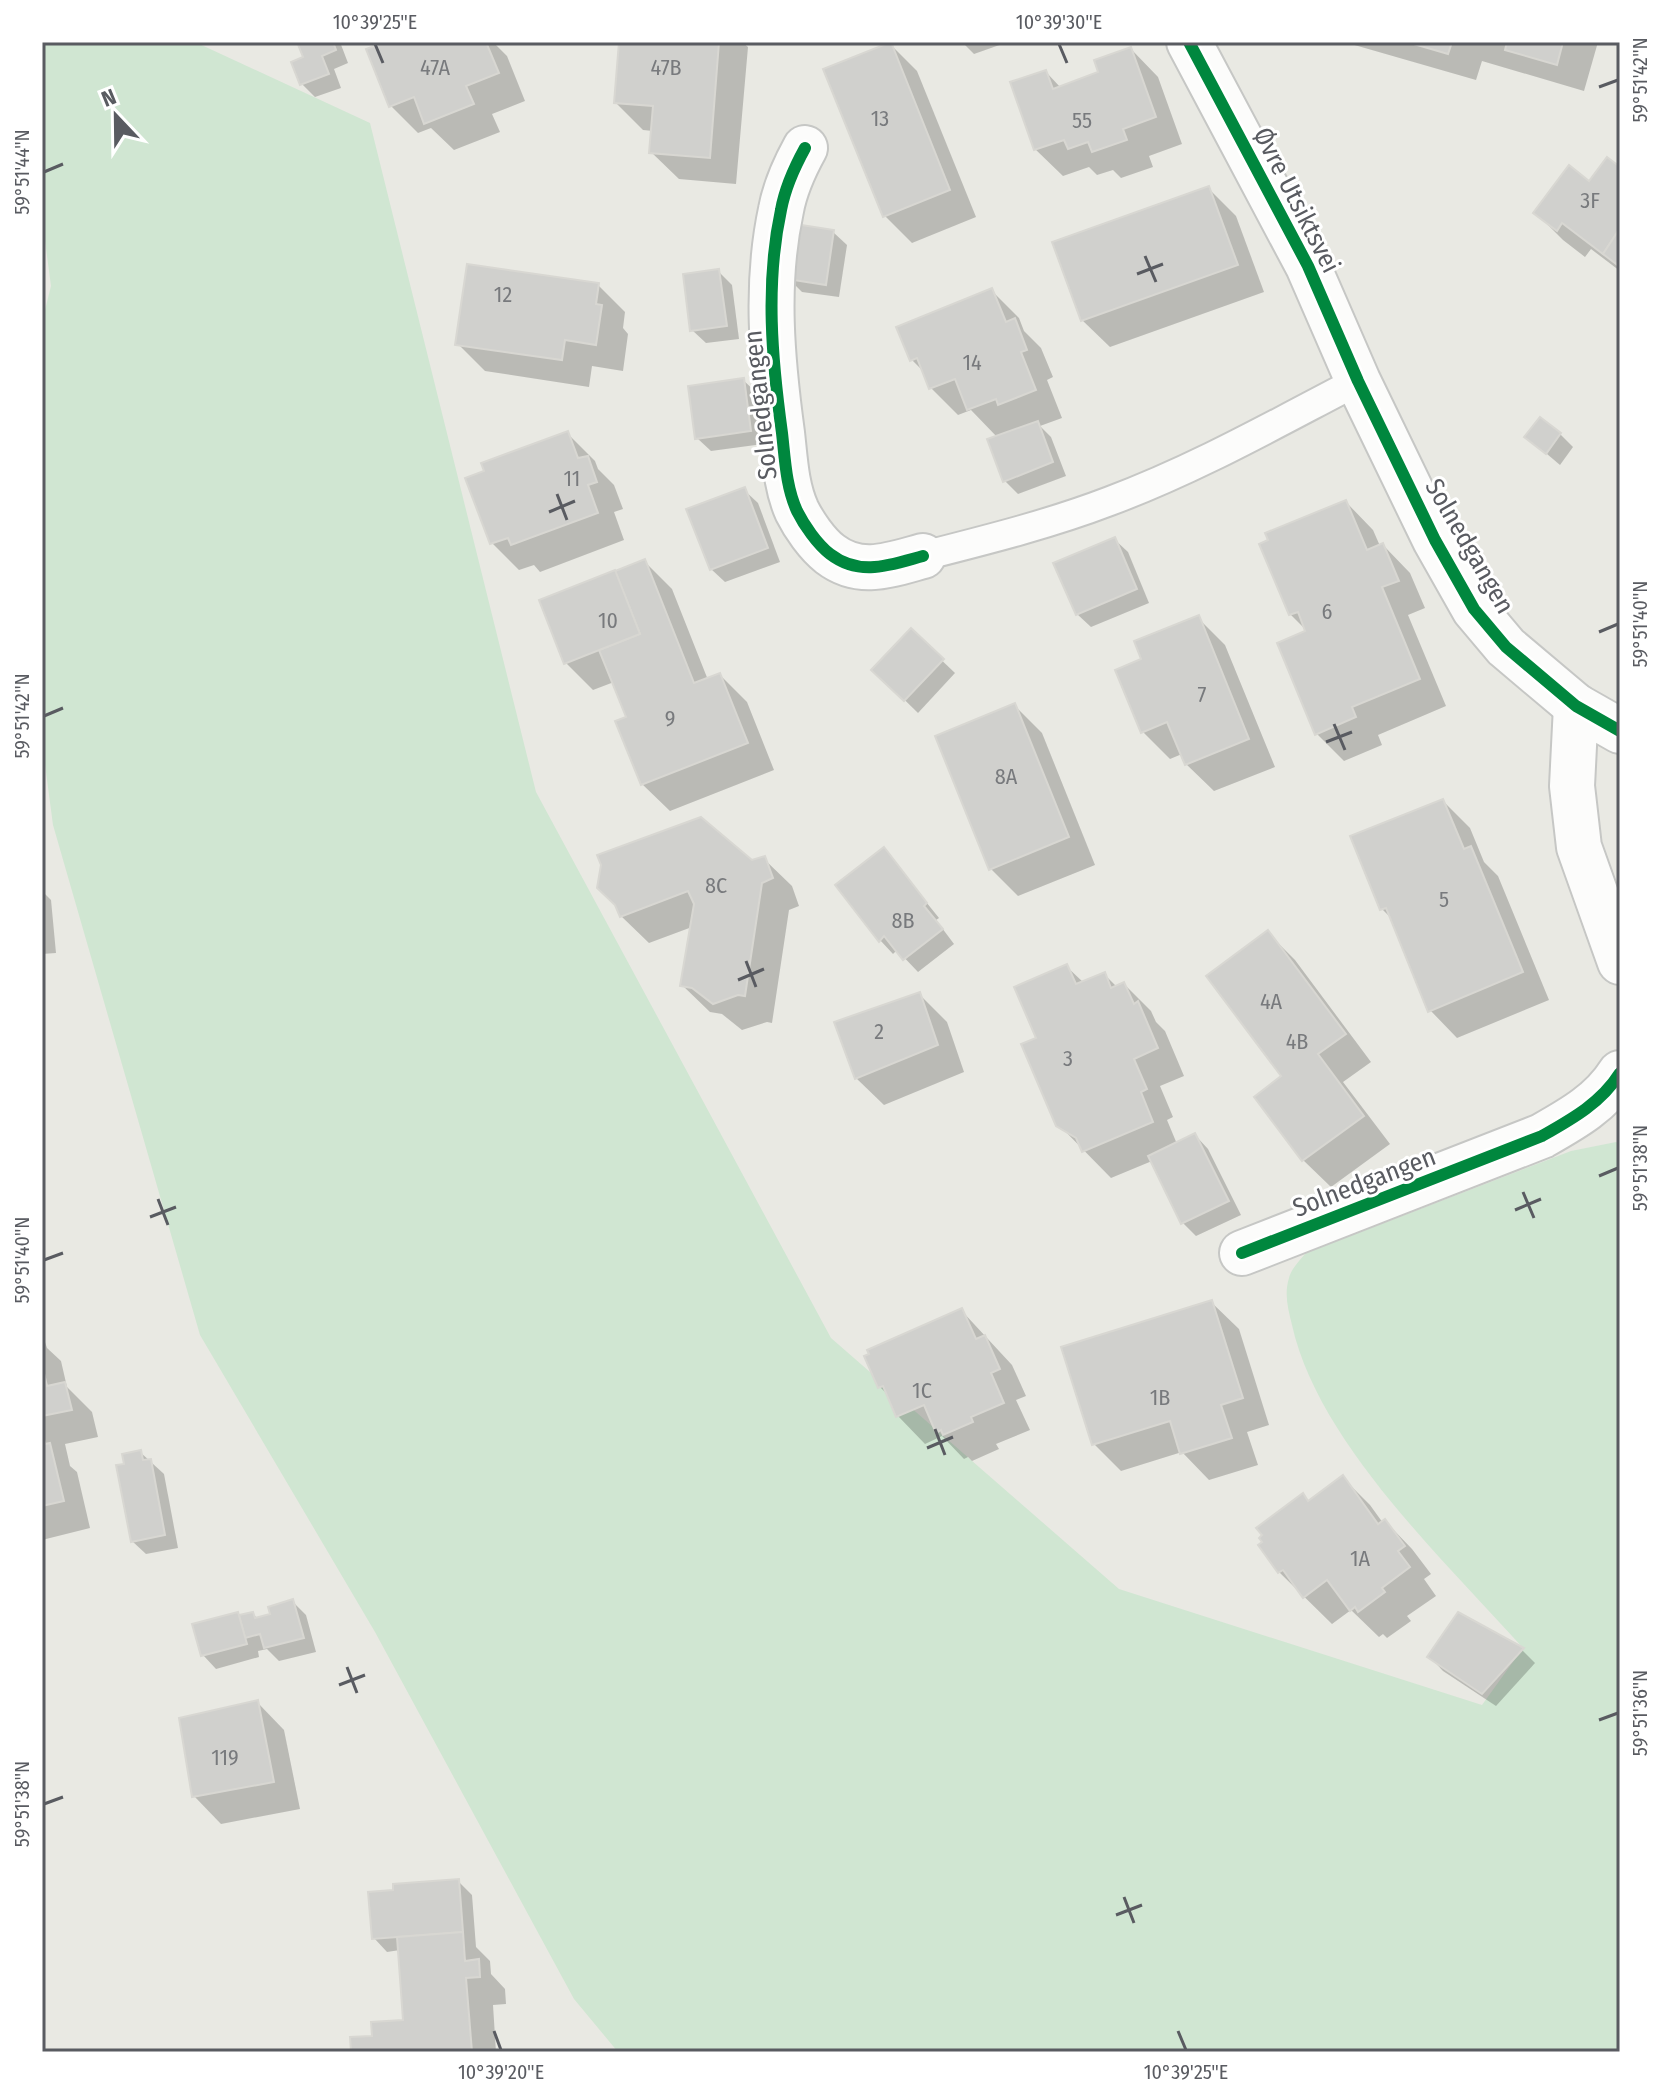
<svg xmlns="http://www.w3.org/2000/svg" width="1662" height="2094" viewBox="0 0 1662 2094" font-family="'Fira Sans Condensed',sans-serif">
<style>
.green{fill:#d0e6d2}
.shadow{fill:#0003}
.building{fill:#d0d0cd;stroke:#d8d7d2;stroke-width:2}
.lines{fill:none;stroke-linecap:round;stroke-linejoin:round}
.service-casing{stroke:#c6c7c5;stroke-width:32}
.minor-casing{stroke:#c6c7c5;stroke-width:48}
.service{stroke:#fcfcfb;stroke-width:28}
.minor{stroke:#fcfcfb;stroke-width:44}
.cycleway-casing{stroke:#fff;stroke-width:17}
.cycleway{stroke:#00873e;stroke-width:12}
.ticks{fill:none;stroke:#595b61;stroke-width:3}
.labels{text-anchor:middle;stroke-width:6;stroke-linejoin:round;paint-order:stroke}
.number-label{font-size:22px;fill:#787a7d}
.street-label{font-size:26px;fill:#595b61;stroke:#fff}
.neatline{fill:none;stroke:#595b61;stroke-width:3}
.ticks-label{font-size:20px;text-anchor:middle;fill:#595b61}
</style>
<rect width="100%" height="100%" fill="#e9e9e3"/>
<path class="green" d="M42,42h153l175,81 166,669 295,546 288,251 363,116 41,-57c-79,-88 -205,-206 -231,-323 -4,-16 -8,-31 -3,-47 2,-9 11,-18 17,-25l265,-102 45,-9 4,2v908h-1002l-44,-53 -199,-367 -175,-297 -147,-510 -11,-83v-420l9,-36 -9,-68z"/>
<g class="shadow">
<polygon points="299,42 340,42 348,63 334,69 341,88 315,97 302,84 306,58"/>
<polygon points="390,42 493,42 507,56 525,101 492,114 500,132 454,150 431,128 418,133 391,106"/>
<polygon points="621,42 742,42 748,47 736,184 679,179 651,152 653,131 643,130 616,103"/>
<polygon points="962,42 1008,42 974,54"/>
<polygon points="1344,42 1598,42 1584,91 1482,61 1476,80"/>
<polygon points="890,44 917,71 976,217 912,243 885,216"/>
<polygon points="1131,49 1158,77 1182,144 1149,156 1153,167 1121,178 1113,170 1097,175 1089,167 1063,176 1035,149 1046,72 1061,88 1101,73"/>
<polygon points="1620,169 1620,271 1591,249 1585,257 1563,240 1536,213"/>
<polygon points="1208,188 1236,216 1264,292 1110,347 1082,320"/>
<polygon points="833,232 847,245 839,297 802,292 789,279"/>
<polygon points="718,271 732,285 739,339 706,343 692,330"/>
<polygon points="598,285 625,312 623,328 628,334 623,371 592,366 589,387 485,371 458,344"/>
<polygon points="992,291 1019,318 1024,331 1041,348 1053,377 1047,380 1062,418 1040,426 1051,437 1066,476 1018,494 1005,481 998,438 971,410 958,415 931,388 925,373 912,360"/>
<polygon points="743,380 757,393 763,444 711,451 697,438"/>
<polygon points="568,434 595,461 598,469 614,485 623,509 614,512 624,540 540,572 534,565 519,570 492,543"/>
<polygon points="1560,434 1573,447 1560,465 1527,437"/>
<polygon points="744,490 758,503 780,562 725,582 711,569"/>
<polygon points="1346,502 1373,530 1380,546 1383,545 1410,573 1425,608 1408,615 1446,706 1378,735 1382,745 1344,761 1317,734 1308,632 1290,614"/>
<polygon points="1114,539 1128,552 1149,603 1091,627 1077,614"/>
<polygon points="644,561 672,589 708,680 720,675 747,702 774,770 670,811 642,784 628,718 614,682 593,690 566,663"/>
<polygon points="1198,618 1225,645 1275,767 1214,791 1186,764 1182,754 1170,759 1143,732 1144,660"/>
<polygon points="911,631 955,673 918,713 874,670"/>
<polygon points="1015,706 1042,733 1095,865 1018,896 991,869"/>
<polygon points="1443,801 1470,828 1484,862 1498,876 1549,1000 1457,1038 1430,1010 1393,920 1382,909"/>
<polygon points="884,850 939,918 936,920 954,944 918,972 897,950 893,954 880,940"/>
<polygon points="764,859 792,886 799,906 789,910 772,1023 767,1022 742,1030 722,1014 710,1012 682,985 692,927 649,943 621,916"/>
<polygon points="42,891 51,900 56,953 42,954"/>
<polygon points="1268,933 1295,960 1371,1062 1343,1082 1390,1144 1331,1187 1303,1160 1256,1097 1284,1076"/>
<polygon points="1066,966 1084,983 1104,974 1117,987 1124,984 1151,1011 1156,1022 1165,1031 1184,1076 1160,1086 1173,1117 1167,1120 1177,1144 1195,1135 1208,1149 1241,1215 1196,1236 1183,1223 1152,1161 1111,1178 1058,1124 1039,1039"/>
<polygon points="920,995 947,1022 964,1072 884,1105 856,1078"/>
<polygon points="1211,1302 1239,1329 1269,1425 1247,1432 1258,1465 1209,1480 1182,1452 1121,1471 1094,1444"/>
<polygon points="961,1310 1012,1365 1026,1396 1016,1400 1030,1430 996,1444 999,1449 972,1461 968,1457 964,1459 942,1436 925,1444 898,1416 889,1396 880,1387"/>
<polygon points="42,1333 47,1348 61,1361 67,1387 92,1412 98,1437 65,1444 70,1466 77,1472 90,1528 42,1540"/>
<polygon points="140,1452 164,1474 178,1548 146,1554 132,1541 126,1466"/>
<polygon points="1343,1478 1370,1505 1383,1523 1385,1521 1412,1549 1431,1574 1424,1579 1436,1596 1407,1616 1411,1621 1387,1638 1383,1634 1379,1637 1351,1610 1332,1624 1279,1572 1309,1503"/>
<polygon points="293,1602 306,1615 316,1652 279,1661 267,1649 258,1651 259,1657 216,1669 203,1655 238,1614 241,1617 253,1614 258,1619 272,1615"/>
<polygon points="1522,1650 1535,1663 1496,1706 1443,1671 1430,1657"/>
<polygon points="257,1702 284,1730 300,1809 221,1824 194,1796"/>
<polygon points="458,1881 472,1895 476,1947 490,1961 491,1974 505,1989 506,2004 493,2005 496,2052 353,2052 374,2038 405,2022 400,1950 387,1952 374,1938"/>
</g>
<g class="building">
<polygon points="297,42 333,42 336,50 322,56 329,74 300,85 291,62 303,57"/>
<polygon points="385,42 486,42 499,73 466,86 474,104 424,124 414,97 389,107 366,49"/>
<polygon points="619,42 719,42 710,158 649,153 653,106 614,103"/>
<polygon points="891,42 950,190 883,217 823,69"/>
<polygon points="1407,42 1452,42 1448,54"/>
<polygon points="1507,42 1563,42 1557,65 1505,50"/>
<polygon points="1131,47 1156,117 1123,129 1127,140 1092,152 1088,142 1068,149 1064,140 1034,150 1010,82 1046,70 1053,89 1098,72 1094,60"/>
<polygon points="1607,157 1620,167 1620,228 1603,254 1562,223 1557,231 1533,213 1569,165 1589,181"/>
<polygon points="1209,186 1238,265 1081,321 1052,242"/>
<polygon points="795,224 834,230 826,285 787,279"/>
<polygon points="1620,228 1620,267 1603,254"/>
<polygon points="467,264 599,283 596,304 602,305 596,345 565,340 562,360 455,345"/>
<polygon points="719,269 727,326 690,331 683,274"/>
<polygon points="992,288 1006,322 1015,318 1027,350 1021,352 1036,390 998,405 996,399 967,410 955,379 929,389 917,358 910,361 896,327"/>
<polygon points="744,378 751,431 695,439 688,386"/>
<polygon points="1540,417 1561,433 1546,454 1524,437"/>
<polygon points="1038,421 1053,462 1003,482 987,439"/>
<polygon points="568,431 578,458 588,456 597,482 588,485 598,513 511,545 508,538 490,544 465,478 484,471 481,463"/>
<polygon points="745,487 768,548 710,570 686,509"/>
<polygon points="1346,500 1367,550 1383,543 1399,581 1382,587 1420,679 1352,707 1356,717 1315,735 1277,643 1305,631 1298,612 1289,615 1259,544 1268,540 1265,533"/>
<polygon points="1115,537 1137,589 1076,615 1053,563"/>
<polygon points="645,559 694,683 720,673 748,743 641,785 615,721 626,717 599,650 640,634 615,571"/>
<polygon points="615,570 640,634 564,664 539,600"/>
<polygon points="1199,615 1249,739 1185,765 1167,722 1141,733 1115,670 1141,659 1134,641"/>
<polygon points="911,628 944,659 904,701 871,670"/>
<polygon points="1015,703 1069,837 989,870 935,736"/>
<polygon points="1443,799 1464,849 1471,846 1523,972 1428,1012 1386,908 1380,910 1350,836"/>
<polygon points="701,817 752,860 765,856 773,878 762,883 745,996 738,995 713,1004 692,988 680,986 694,904 688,891 620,917 615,905 597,888 601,865 597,855"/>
<polygon points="884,847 927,903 924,906 943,929 903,960 884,936 879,942 835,885"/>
<polygon points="1268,930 1346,1034 1318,1054 1364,1116 1302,1161 1254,1097 1281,1076 1206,976"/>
<polygon points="1067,964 1076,984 1105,972 1111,988 1124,982 1134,1004 1138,1001 1158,1048 1134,1059 1147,1089 1141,1092 1153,1122 1082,1152 1076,1138 1056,1126 1021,1044 1036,1038 1014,987"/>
<polygon points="920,992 938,1045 855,1079 834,1022"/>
<polygon points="1195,1133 1229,1201 1181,1224 1148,1156"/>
<polygon points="1212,1300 1243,1398 1221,1405 1232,1438 1180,1454 1170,1421 1092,1445 1061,1347"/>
<polygon points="962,1308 976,1339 985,1335 1000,1369 991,1373 1004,1403 971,1417 973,1422 943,1435 941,1430 936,1433 924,1405 896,1417 883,1386 878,1388 864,1356 869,1354 867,1350"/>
<polygon points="42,1365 47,1386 65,1382 72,1410 42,1416"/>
<polygon points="42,1430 45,1444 50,1443 64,1501 42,1506"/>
<polygon points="141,1450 143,1460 151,1459 165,1535 131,1542 116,1465 124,1464 122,1454"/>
<polygon points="1343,1475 1378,1524 1385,1519 1405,1546 1398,1551 1410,1567 1382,1588 1385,1592 1358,1612 1355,1607 1350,1611 1327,1580 1303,1598 1283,1570 1278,1573 1258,1545 1262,1542 1259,1538 1262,1535 1256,1528 1303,1493 1308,1501"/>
<polygon points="293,1599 304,1638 264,1648 260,1634 245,1638 239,1615 253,1612 255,1618 270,1614 268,1607"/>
<polygon points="238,1612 247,1644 201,1656 192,1624"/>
<polygon points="1458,1612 1524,1648 1482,1694 1427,1657"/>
<polygon points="258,1700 274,1782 192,1797 179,1718"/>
<polygon points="459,1879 463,1932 372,1939 368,1892 393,1890 393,1884"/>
<polygon points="463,1932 465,1961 479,1959 480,1977 466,1978 472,2052 351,2052 350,2037 372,2036 371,2022 403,2020 397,1937"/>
</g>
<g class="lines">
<g class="service-casing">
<path id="service" d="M923,556c63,-16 127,-32 187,-55 86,-32 167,-78 248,-120"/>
</g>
<g class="minor-casing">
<g id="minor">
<polyline points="1189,42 1308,266 1358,381 1435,540 1474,609 1506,647 1576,706 1620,731"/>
<path d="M805,148c-11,20 -20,40 -24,62 -16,74 -9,150 1,223 3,26 4,54 15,78 7,14 20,33 33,43 30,23 60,11 93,2"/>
<polyline points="1576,706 1572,786 1579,847 1620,962"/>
<path d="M1242,1253l300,-117c30,-17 59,-33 78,-63"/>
</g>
</g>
<use href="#service" class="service"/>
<use href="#minor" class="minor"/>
<g class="cycleway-casing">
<g id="cycleway">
<polyline points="1189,42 1308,266 1358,381 1435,540 1474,609 1506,647 1576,706 1620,731"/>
<path d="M805,148c-11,20 -20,40 -24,62 -16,74 -9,150 1,223 3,26 4,54 15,78 7,14 20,33 33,43 30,23 60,11 93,2"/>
<path d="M1242,1253l300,-117c30,-17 59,-33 78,-63"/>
</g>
</g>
<use href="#cycleway" class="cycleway"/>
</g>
<path class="ticks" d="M375,44l8,19M1059,44l8,19M1599,87l19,-7M44,172l19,-8M1145,256l11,26M1137,274l26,-10M557,494l10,26M549,512l26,-11M1599,632l19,-8M44,716l19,-8M1334,724l11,26M1326,742l26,-10M746,961l10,26M738,980l26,-11M1599,1176l19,-8M1523,1192l11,26M158,1199l10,26M1515,1210l26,-11M150,1217l26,-10M44,1260l19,-7M935,1429l10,26M927,1448l26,-11M347,1667l10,26M339,1685l26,-10M1599,1720l19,-7M44,1804l19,-7M1124,1897l10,26M1116,1915l26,-10M494,2031l7,19M1178,2031l8,19"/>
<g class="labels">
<g class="number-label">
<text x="435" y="75">47A</text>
<text x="666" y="75">47B</text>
<text x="880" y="126">13</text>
<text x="1082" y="128">55</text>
<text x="1590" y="208">3F</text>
<text x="503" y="302">12</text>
<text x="972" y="370">14</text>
<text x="572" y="486">11</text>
<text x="1327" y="619">6</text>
<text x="608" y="628">10</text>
<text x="1202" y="702">7</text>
<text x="670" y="726">9</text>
<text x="1006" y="784">8A</text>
<text x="716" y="893">8C</text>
<text x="1444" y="907">5</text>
<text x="903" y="928">8B</text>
<text x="1271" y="1009">4A</text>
<text x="879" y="1039">2</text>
<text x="1297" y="1049">4B</text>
<text x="1068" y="1066">3</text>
<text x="922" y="1398">1C</text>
<text x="1160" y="1405">1B</text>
<text x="1360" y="1566">1A</text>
<text x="225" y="1765">119</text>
</g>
<g class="street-label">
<text transform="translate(1297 200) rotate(63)" y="9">Øvre Utsiktsvei</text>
<text transform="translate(760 405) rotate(-96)" y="9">Solnedgangen</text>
<text transform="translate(1470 546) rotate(60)" y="9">Solnedgangen</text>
<text transform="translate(1364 1182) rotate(-21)" y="9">Solnedgangen</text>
</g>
</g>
<rect width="1662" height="2094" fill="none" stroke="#ffffff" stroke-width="88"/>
<g transform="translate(116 116) rotate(338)" stroke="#ffffff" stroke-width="6" paint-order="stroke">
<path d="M0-6L14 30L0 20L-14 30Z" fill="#595b61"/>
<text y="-12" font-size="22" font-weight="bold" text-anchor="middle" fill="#595b61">N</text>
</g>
<rect x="44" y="44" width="1574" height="2006" class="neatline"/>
<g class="ticks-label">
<text x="375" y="29">10°39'25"E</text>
<text x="1059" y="29">10°39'30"E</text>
<text transform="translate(1640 80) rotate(-90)" y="7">59°51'42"N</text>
<text transform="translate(22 172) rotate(-90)" y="7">59°51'44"N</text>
<text transform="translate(1640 624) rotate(-90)" y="7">59°51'40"N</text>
<text transform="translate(22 716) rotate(-90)" y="7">59°51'42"N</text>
<text transform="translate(1640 1168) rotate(-90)" y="7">59°51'38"N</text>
<text transform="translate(22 1260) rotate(-90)" y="7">59°51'40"N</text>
<text transform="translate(1640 1713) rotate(-90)" y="7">59°51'36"N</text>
<text transform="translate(22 1804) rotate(-90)" y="7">59°51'38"N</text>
<text x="501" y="2079">10°39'20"E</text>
<text x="1186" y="2079">10°39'25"E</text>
</g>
</svg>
